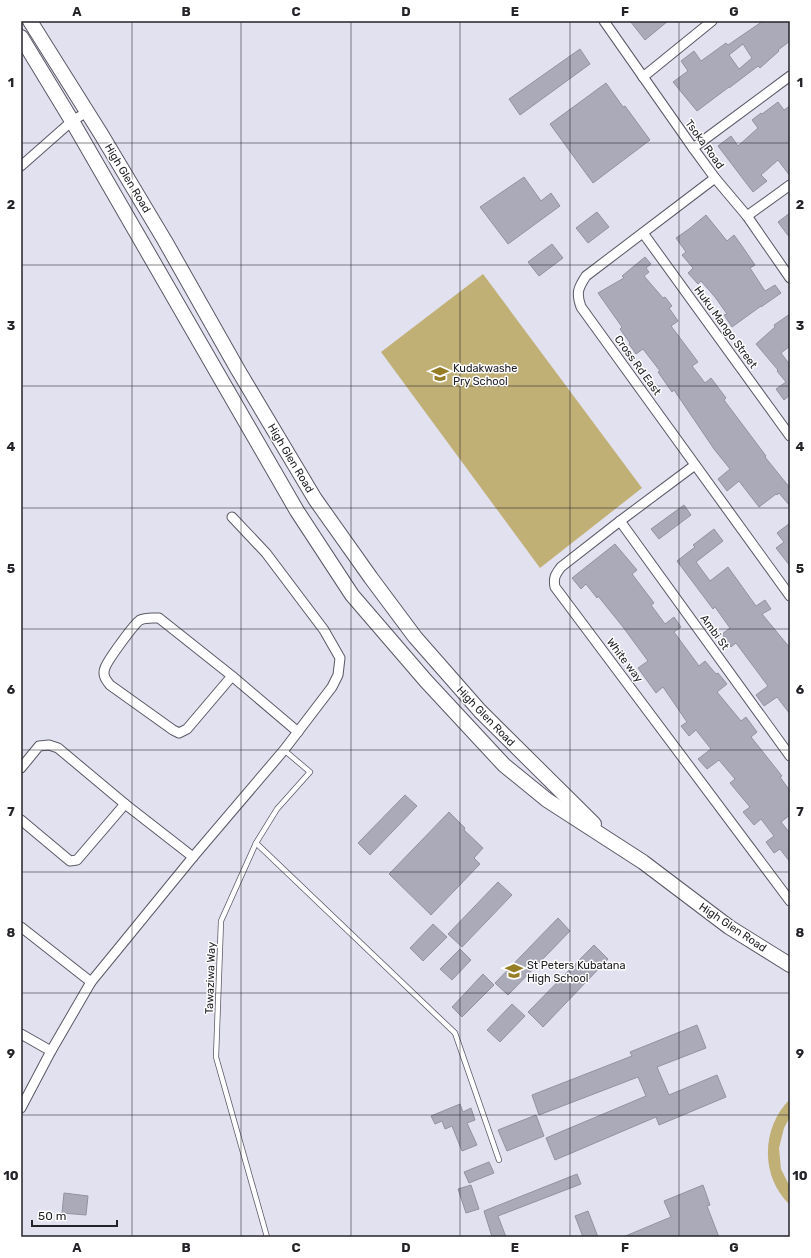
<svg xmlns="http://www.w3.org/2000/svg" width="811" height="1258" viewBox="0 0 811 1258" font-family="Rubik,sans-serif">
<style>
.green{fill:#c1b076}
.building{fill:#abaab9;stroke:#9392a0;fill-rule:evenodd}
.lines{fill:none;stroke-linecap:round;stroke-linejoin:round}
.service-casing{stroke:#5a5865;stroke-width:6}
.minor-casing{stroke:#5a5865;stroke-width:11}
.primary-casing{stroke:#5a5865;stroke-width:16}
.service{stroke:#fff;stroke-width:4.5}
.minor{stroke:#fff;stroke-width:9}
.primary{stroke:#fff;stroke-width:14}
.grid{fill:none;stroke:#232328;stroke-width:1;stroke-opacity:0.55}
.labels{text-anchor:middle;stroke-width:3;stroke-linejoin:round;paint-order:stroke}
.street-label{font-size:11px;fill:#232328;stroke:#fff}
.poi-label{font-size:11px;fill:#232328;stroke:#fff;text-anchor:start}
.neatline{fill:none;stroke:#232328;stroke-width:1.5}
.grid-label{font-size:13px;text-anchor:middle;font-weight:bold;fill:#232328}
</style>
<rect width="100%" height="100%" fill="#e2e1f0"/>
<g class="green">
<polygon points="483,274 642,488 540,568 381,352"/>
<path d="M790,1099v18l-6,11 -5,20 2,21 9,18v18c-30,-28 -29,-77 0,-106z"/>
</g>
<g class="building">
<polygon points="630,21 668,21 645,40"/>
<path d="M763,21h27v20l-12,9 1,1 -19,17 -2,-2 -29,22v-1l-32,24 -24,-29 15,-11 -7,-10 13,-10 7,10 25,-18 2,2zM743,44l9,14 -13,11 -10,-14z"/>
<polygon points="580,49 590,64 520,115 509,99"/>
<polygon points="606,83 623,107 625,106 650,140 593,183 550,124"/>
<polygon points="778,102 784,110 790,106 790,176 778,160 761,175 767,181 753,192 718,146 731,136 738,146 758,128 752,120 761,113 762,114"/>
<polygon points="524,177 541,201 551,193 560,206 508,244 480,207"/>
<polygon points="597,212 609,227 588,243 576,228"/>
<polygon points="790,213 790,238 778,222"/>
<polygon points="706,215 727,241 734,235 742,246 755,265 750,268 765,291 775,285 781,293 761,307 761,306 732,327 724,315 727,314 715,297 701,281 698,284 688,273 693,268 682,255 686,252 676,238 689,229"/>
<polygon points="552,244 563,258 539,276 528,262"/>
<polygon points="645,257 651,264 646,268 649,272 644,276 663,298 665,297 672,306 669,308 678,321 671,326 698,362 692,366 705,383 711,378 726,398 724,400 766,456 765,457 790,488 790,506 779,493 777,495 776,494 759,507 739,481 727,491 718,479 730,469 714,449 674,390 672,392 658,372 660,371 643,349 636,354 629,344 630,343 620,329 622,327 598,293 624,278 622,276"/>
<polygon points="790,314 790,346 781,353 790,365 790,395 784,400 776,389 786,382 777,371 778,370 756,344 775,327 774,325"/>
<polygon points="684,505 691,515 659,539 651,529"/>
<polygon points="790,523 790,566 776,548 784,542 777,533"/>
<polygon points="714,529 723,541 696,562 710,581 728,567 756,606 765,600 771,609 762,614 790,648 790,714 777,697 764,706 756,695 768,686 736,643 731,647 722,634 730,628 715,607 713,609 677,561 695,547 693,545"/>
<polygon points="615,544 637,570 632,574 654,603 651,605 665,624 674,617 681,627 674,632 699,666 705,661 716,674 718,673 727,684 717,692 741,721 746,717 757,732 751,737 782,776 780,777 790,791 790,815 781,822 790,833 790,862 780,849 774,853 766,842 774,836 761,819 754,825 743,812 750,807 730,783 735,779 719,760 707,769 698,759 711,749 696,730 689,736 681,726 687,722 663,687 656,693 638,668 648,661 623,627 598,596 597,598 586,584 581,589 572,578"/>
<polygon points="405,795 417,806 370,855 358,843"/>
<polygon points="449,812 465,828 464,830 483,848 474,858 480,864 431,915 389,874"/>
<polygon points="498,882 512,895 462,947 448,934"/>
<polygon points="558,918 570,931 508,995 495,983"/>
<polygon points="433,924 447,937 423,961 410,948"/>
<polygon points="594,945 608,959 543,1027 528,1012"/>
<polygon points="460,949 471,960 452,980 440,969"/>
<polygon points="483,974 494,985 462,1017 452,1007"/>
<polygon points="512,1004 525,1016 500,1042 487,1030"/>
<polygon points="697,1025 706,1048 657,1067 669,1095 717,1075 726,1097 659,1125 656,1117 555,1160 546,1138 646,1096 638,1077 539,1115 532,1095 632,1056 630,1052"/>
<polygon points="460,1104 463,1112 471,1108 475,1120 467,1123 477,1145 462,1151 452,1126 445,1129 442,1121 435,1124 431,1116"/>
<polygon points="536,1115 544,1136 507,1151 498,1130"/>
<polygon points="489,1162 494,1173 469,1183 464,1172"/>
<polygon points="577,1174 581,1184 498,1216 506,1237 492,1237 484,1211"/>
<polygon points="471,1185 479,1209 466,1213 458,1189"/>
<polygon points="703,1185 710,1205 707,1206 719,1237 623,1237 671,1217 664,1201"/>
<polygon points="64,1193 88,1196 86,1215 62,1213"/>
<polygon points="588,1211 598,1237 583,1237 575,1216"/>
</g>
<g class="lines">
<g class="service-casing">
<g id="service">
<polyline points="256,843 455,1033 499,1160"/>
<polyline points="267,1237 216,1057 221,921 256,843 277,809 310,772 284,750"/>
</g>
</g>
<g class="minor-casing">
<g id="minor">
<polyline points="604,21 693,148 715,178 747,216 790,278"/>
<polyline points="643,77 712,21"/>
<polyline points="693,148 790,76"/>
<polyline points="21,166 72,121 87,112"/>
<path d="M715,178l-129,98c-8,12 -10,17 -5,31l209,289"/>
<polyline points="747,216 790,185"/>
<polyline points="643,233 790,436"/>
<path d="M695,465l-75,56 -59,46c-5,7 -8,10 -6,20l235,314"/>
<polyline points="620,521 790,756"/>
<path d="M232,676l-45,53 -8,4 -6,-3 -63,-45c-4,-5 -8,-10 -5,-17 2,-7 29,-44 35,-48 6,-3 12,-2 19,-2l73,58 66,56"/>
<polyline points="21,768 39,746 49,745 58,748 125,804 193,857"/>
<polyline points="21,820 70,861 77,860 125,804"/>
<polyline points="21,927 91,982 193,857 284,750 332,687 338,675 340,658 324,630 266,553 232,517"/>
<polyline points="21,1034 51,1051"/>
<polyline points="21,1108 51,1051 91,982"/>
</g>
</g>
<g class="primary-casing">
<g id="primary">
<polyline points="30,21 101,134 165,241 238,370 315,499 371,578 415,637 480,711 594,824"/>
<polyline points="21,37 72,121 297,511 352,595 426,681 504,765 547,800 643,862 729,927 790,965"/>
</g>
</g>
<use href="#service" class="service"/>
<use href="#minor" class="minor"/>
<use href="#primary" class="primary"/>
</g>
<path class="grid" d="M132,21v1216M241,21v1216M351,21v1216M460,21v1216M570,21v1216M679,21v1216M21,143h769M21,265h769M21,386h769M21,508h769M21,629h769M21,750h769M21,872h769M21,993h769M21,1115h769"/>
<defs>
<g id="school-bare" transform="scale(1.38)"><path d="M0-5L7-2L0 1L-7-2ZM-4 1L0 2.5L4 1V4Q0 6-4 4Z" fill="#967e26" stroke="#fff" stroke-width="2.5" paint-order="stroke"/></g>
</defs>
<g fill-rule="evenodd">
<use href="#school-bare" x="440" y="374"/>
<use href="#school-bare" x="514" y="971"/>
</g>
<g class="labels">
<g class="street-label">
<text transform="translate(705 144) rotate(54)" y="4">Tsoka Road</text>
<text transform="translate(128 178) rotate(59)" y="4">High Glen Road</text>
<text transform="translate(726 327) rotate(54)" y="4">Huku Mango Street</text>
<text transform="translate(638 365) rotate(54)" y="4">Cross Rd East</text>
<text transform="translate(291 458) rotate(59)" y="4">High Glen Road</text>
<text transform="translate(715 632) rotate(54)" y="4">Ambi St</text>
<text transform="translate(625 660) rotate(53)" y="4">White way</text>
<text transform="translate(486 716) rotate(46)" y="4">High Glen Road</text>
<text transform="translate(733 927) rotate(34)" y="4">High Glen Road</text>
<text transform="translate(210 978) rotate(-88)" y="4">Tawaziwa Way</text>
</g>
<g class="poi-label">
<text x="453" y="372">Kudakwashe<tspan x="453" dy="13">Pry School</tspan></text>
<text x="527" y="969">St Peters Kubatana<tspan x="527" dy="13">High School</tspan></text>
</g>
</g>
<rect width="811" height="1258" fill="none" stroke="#ffffff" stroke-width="44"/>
<path d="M32 1220v6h85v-6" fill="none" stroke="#232328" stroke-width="2"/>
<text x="38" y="1220" font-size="12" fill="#232328" stroke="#ffffff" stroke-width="3" paint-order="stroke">50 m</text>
<rect x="22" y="22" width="767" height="1214" class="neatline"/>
<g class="grid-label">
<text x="77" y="16">A</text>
<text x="186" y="16">B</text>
<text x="296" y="16">C</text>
<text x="406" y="16">D</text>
<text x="515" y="16">E</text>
<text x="625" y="16">F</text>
<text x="734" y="16">G</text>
<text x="11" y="87">1</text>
<text x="800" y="87">1</text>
<text x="11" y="209">2</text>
<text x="800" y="209">2</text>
<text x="11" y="330">3</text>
<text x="800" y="330">3</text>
<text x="11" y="451">4</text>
<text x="800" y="451">4</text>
<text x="11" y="573">5</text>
<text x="800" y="573">5</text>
<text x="11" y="694">6</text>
<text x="800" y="694">6</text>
<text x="11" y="816">7</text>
<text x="800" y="816">7</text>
<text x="11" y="937">8</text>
<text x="800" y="937">8</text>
<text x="11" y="1058">9</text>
<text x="800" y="1058">9</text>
<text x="11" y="1180">10</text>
<text x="800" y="1180">10</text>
<text x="77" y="1252">A</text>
<text x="186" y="1252">B</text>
<text x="296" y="1252">C</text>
<text x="406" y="1252">D</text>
<text x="515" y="1252">E</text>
<text x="625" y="1252">F</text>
<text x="734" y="1252">G</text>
</g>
</svg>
